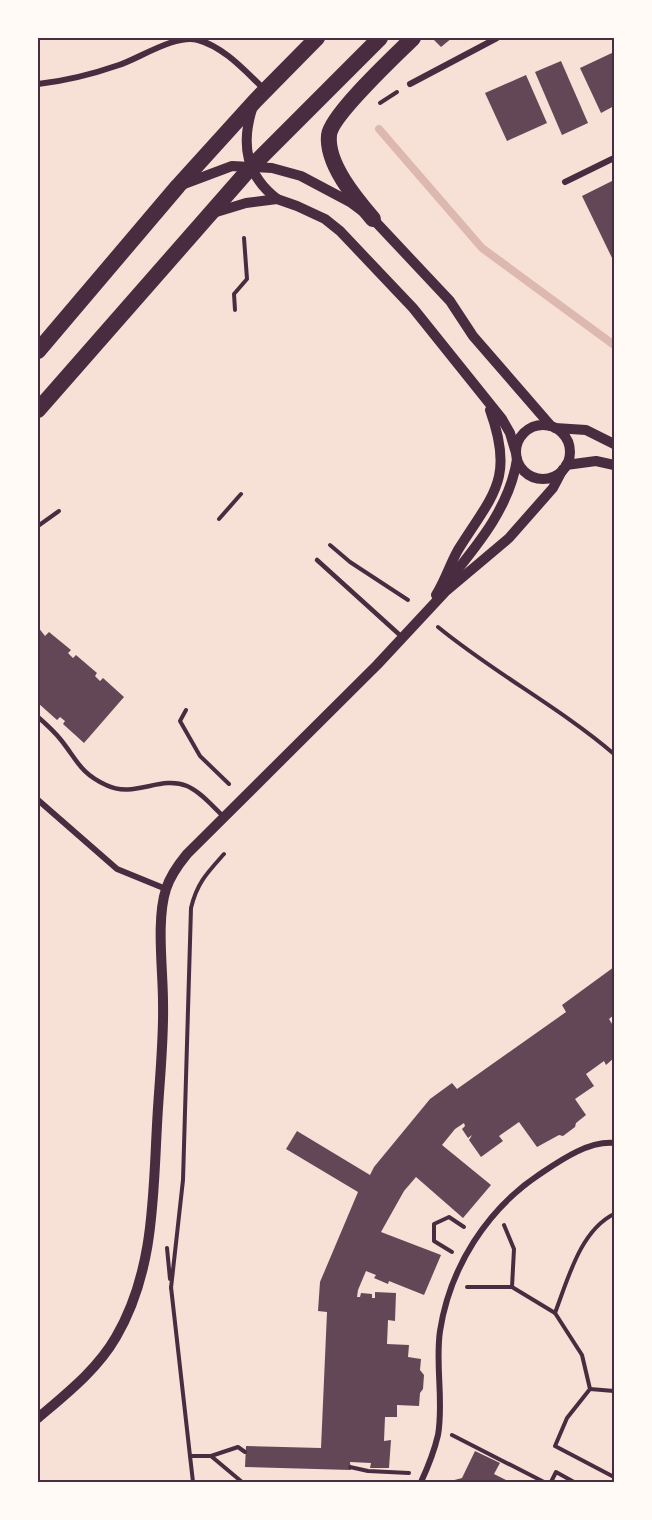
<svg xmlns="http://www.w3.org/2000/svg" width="652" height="1520" viewBox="0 0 652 1520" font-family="Commissioner,sans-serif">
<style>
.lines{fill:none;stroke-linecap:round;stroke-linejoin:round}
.stream{stroke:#dcb8b0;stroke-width:8}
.building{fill:#644757}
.path{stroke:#4a2c40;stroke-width:4}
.service{stroke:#4a2c40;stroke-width:4.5}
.minor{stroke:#4a2c40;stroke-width:6}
.tertiary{stroke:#4a2c40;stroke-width:10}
.trunk{stroke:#4a2c40;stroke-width:16}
.neatline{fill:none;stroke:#4a2c40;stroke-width:2}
</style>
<rect width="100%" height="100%" fill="#f7e1d7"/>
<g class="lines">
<polyline class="stream" points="379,129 482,248 614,345"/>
</g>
<g class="building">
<polygon points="432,38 452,38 441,47"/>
<polygon points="614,52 614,106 601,113 580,68"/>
<polygon points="561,61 588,123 562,135 535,72"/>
<polygon points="526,75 547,123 507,141 485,93"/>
<polygon points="614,180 614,262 582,196"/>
<polygon points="38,627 45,636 49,632 71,650 68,653 73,658 76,655 97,673 95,676 100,681 103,678 124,697 84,743 63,724 65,721 60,717 57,720 38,703"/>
<polygon points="614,967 614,1015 609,1019 614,1027 614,1058 606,1065 604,1061 586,1074 594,1086 575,1099 586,1115 576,1123 575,1127 563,1136 559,1135 537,1147 519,1122 499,1136 503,1141 481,1157 469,1140 472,1135 468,1138 462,1129 465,1126 464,1123 455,1129 442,1145 491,1185 463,1218 416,1177 404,1191 381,1232 441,1255 424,1295 389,1281 388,1284 374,1278 376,1275 366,1271 358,1290 357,1297 360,1297 361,1293 372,1294 372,1298 375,1298 375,1292 396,1293 395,1321 388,1320 387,1344 409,1345 408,1357 421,1359 420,1370 424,1375 423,1389 420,1393 419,1406 397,1405 397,1417 385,1417 384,1441 391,1440 389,1468 370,1468 371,1463 350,1462 351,1470 245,1467 246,1446 321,1448 327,1312 318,1311 320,1282 358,1192 286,1149 297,1131 370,1175 374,1167 430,1099 452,1083 457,1089 566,1012 562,1005"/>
<polygon points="475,1451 500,1463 494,1474 510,1482 447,1482 462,1478"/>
</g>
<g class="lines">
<g class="path">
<polyline points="380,103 397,92"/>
<polyline points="235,310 234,294 247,279 244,238"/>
<polyline points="219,519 241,494"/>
<polyline points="38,526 59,511"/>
<polyline points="330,545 350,562 408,600"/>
<path d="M438,627c56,46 121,80 176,127"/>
<polyline points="186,710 180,721 200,756 229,784"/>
<polyline points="504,1225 514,1249 512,1287"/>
<polyline points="167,1248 170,1279"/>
<polyline points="452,1252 434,1241 434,1224 449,1217 464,1227"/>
<polyline points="171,1287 190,1456"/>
<polyline points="467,1287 512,1287 555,1313 582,1355 590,1389 567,1418 555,1446 614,1477"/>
<path d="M171,1288l12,-108 8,-272c6,-25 16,-35 33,-54"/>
<path d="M555,1313c13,-34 25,-82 59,-99"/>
<polyline points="590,1389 614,1391"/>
<polyline points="452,1435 544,1482"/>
<polyline points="211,1456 242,1482"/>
<polyline points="350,1467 368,1471 409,1473"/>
<polyline points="193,1482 190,1456 211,1456 238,1447 245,1452"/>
<polyline points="551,1482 556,1472 574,1482"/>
</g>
<g class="service">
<polyline points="317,560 402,637"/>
<path d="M38,717c8,7 16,14 23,23 16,20 19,33 45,45 28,14 54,-10 81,1 14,6 25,20 36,30"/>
</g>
<g class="minor">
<path d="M38,84c27,-3 55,-10 81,-19 21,-7 56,-31 79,-25 26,7 47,31 66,49"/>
<polyline points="410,84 497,38"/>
<polyline points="565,182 614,158"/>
<polyline points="38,800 117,869 166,889"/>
<path d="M421,1482c7,-15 13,-30 17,-47 6,-34 -3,-70 2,-104 10,-64 47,-122 100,-157 21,-14 48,-33 74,-31"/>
</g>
<g class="tertiary">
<path d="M252,109c-11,36 -6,66 25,90"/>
<polyline points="184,184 232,166 272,168 301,176 350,202 373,219 450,301 473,336 551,426"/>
<polyline points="213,213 246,203 277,199 297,206 325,219 340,231 413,308 502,419 510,433 516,453"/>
<circle cx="543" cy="452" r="27"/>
<polyline points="555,428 586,430 614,444"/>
<polyline points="566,465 596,461 614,465"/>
<path d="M445,585c30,-37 65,-77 72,-126"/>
<path d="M436,595c9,-14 14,-31 22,-45 35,-56 57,-71 32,-140"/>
<path d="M38,1418c28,-24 59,-48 78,-81 38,-65 37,-139 41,-212 2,-41 7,-82 6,-123 0,-32 -7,-82 3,-113 4,-13 12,-24 21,-35l190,-189 68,-73 64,-54 44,-50 10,-19"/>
</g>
<g class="trunk">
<path d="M373,219c-17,-20 -47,-55 -44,-84 2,-20 68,-81 84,-97"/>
<polyline points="38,351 178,186 255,101 317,38"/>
<polyline points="38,410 252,166 380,38"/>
</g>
</g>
<rect width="652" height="1520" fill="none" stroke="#fffaf5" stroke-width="78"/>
<rect x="39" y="39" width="574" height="1442" class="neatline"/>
</svg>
